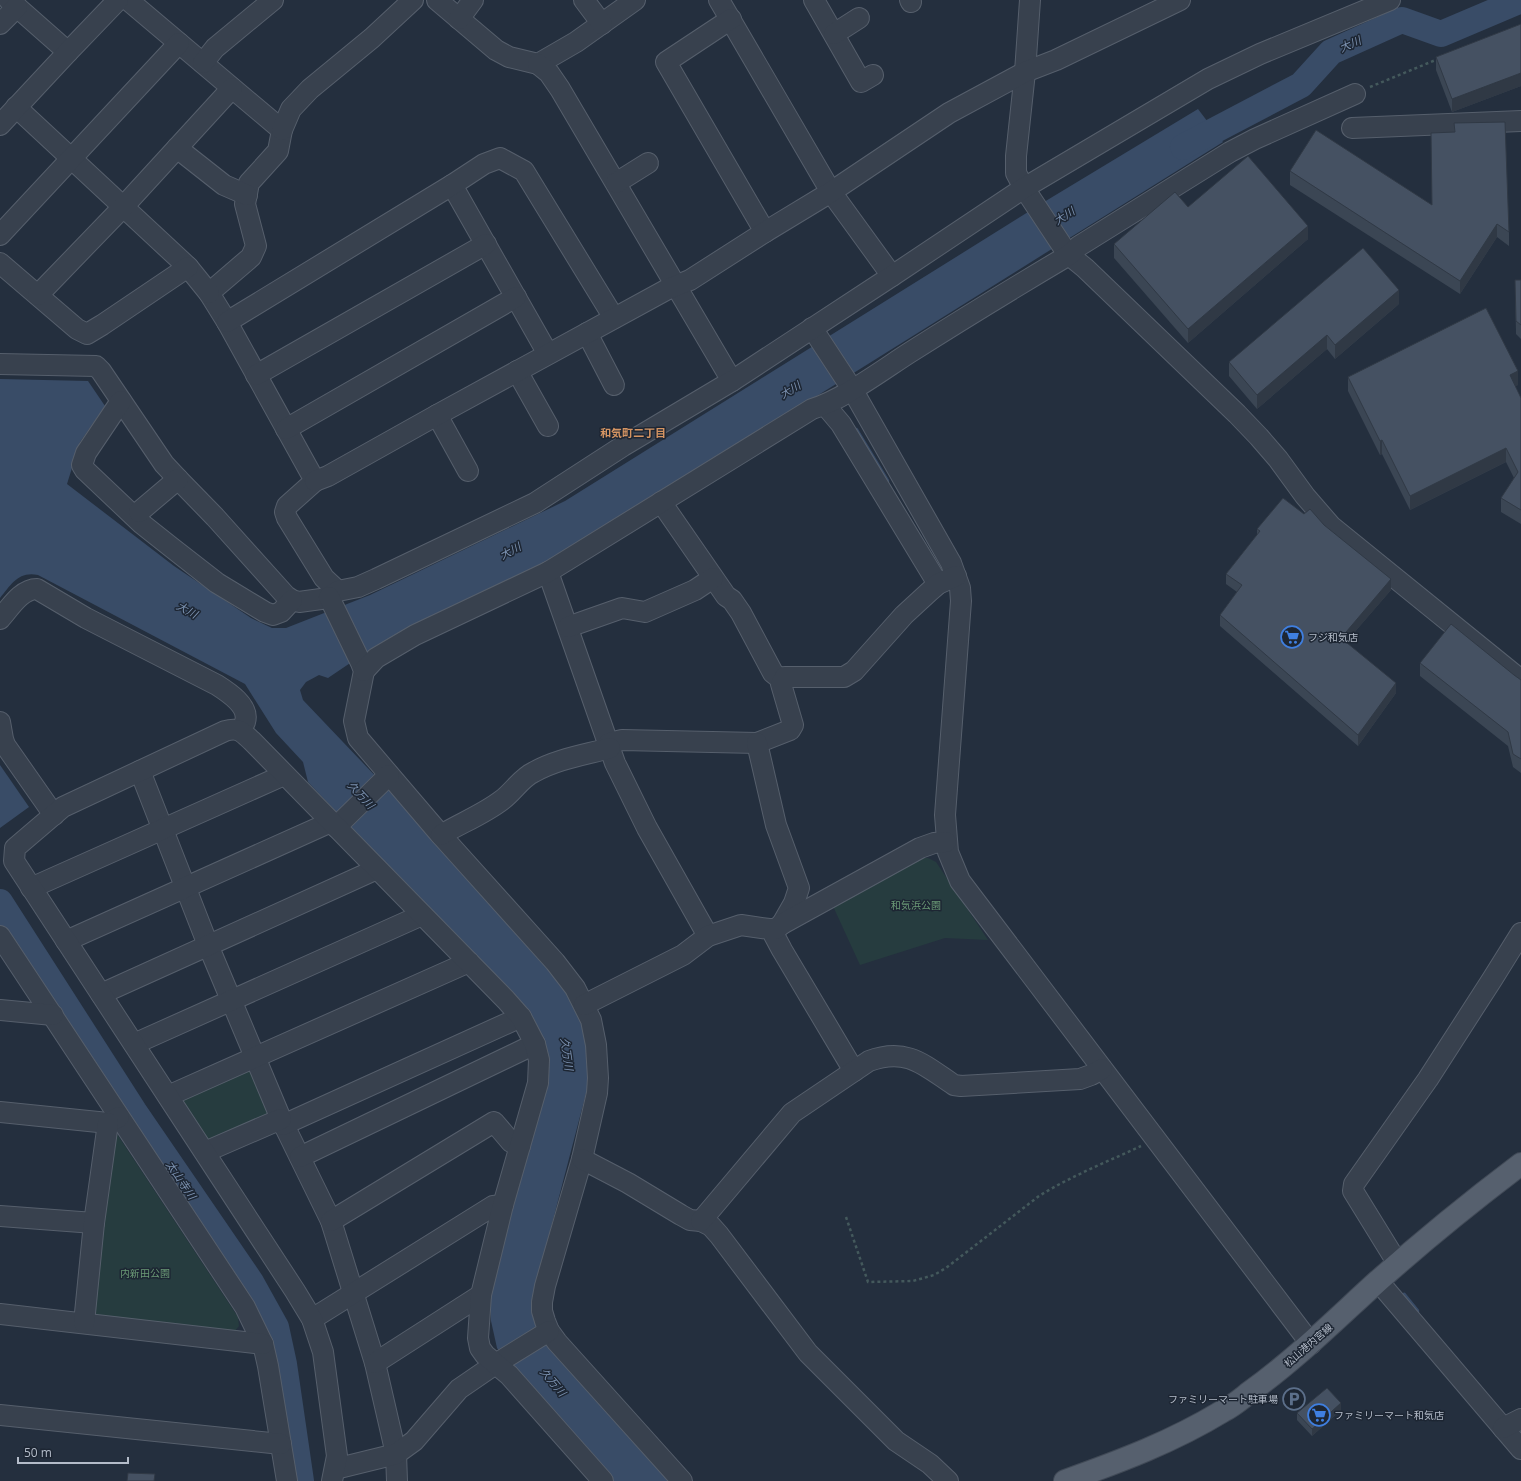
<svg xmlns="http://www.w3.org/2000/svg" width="1521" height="1481" viewBox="0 0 1521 1481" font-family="'Open Sans','Noto Sans JP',sans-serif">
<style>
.green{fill:#263c3f}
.water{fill:#394c67}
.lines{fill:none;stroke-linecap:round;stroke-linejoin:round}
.stream{stroke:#394c67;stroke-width:4.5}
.river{stroke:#394c67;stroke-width:26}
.minor-casing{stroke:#565f6c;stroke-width:22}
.major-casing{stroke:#414a57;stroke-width:24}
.path{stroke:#44595c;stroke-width:2.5;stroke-dasharray:3 3;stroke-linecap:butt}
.minor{stroke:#38414e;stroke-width:20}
.major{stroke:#56606e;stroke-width:22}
.wall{fill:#3b4654}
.shaded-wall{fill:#303945}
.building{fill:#455162;stroke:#303945}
.labels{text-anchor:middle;stroke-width:3;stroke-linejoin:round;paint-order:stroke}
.poi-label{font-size:10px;fill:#b4bcc9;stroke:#1d2633;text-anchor:start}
.park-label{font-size:10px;fill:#6b9a76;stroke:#1d2633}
.street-label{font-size:10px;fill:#b4bcc9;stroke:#1d2633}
.water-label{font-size:11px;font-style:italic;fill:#7c92b1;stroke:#1d2633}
.neighbourhood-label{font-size:11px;font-weight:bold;fill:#d59563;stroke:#1d2633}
</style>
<rect width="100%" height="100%" fill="#242f3e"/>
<g class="green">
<polygon points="918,858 928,858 936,862 988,940 945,938 860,965 832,904"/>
<polygon points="251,1065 273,1116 206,1144 177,1098"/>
<polygon points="115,1131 238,1317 239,1326 230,1337 88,1320"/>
</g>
<g class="water">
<path d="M1198,109l25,33 -651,407 -207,104 -37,25 -9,-3 -13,7 -6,8 3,10 179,188 80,95 19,33 8,30v36l-53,203 -4,26 4,16 16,23 118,131h-59l-99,-110 -15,-23 -6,-27 -1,-27 56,-210 -19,-72 -219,-230 -5,-20 -27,-29 -31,-49 -207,-109c-20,-4 -27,10 -38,23v-219l88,2 17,25 -25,36 -13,42 107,82 77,52 21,10h14l84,-33 195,-94 484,-302z"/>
<polygon points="0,765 29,807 0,828"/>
</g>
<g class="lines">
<g class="stream">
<polyline points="856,430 887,481"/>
<polyline points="1404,1295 1417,1311"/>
</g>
<g class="river">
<polyline points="1183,147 1301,85 1331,52 1402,20 1441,34 1521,0"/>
<polyline points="0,902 134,1111 251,1282 276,1327 284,1364 301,1481"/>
</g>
<g class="minor-casing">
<g id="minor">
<polyline points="9,0 68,52"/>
<polyline points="128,0 282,130 278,151 249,183 245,204 256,246 251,257 209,293 227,322 315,481 287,506 285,512 287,518 324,578 338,591"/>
<polyline points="437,0 496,50 509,57 538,64 576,42 635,0"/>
<polyline points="584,0 602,24"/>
<polyline points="719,0 831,192 892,276"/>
<polyline points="814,0 861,82 873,75"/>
<polyline points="910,0 911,2"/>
<polyline points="1030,0 1025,72 1016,156 1016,173 1024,188 1065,250 1069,255 1085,268 1237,414 1259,437 1278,459 1305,496 1331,526 1521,680"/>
<polyline points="459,19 473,0"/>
<polyline points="731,19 666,62 765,232"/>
<polyline points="0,24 17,7"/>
<polyline points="834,34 859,18"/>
<polyline points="203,63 215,48 273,0"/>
<polyline points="538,64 549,73 560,89 732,381"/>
<polyline points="16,107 188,267 209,293"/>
<polyline points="0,125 68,52 118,0"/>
<polyline points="1352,128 1521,121"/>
<polyline points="282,130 291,109 310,89 372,38 413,0"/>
<polyline points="177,148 224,185 247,195"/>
<polyline points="616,183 648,163"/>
<polyline points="452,185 548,354"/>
<polyline points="0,235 179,43"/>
<polyline points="0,263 77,329 87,334 102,325 188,267"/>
<polyline points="38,295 123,207 232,88"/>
<polyline points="227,322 452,185 484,164 500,158 524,171 614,318"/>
<polyline points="812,328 852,389 951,563 960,588 961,601 945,815 948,852 960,881 1311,1344"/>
<polyline points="587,333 614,385"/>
<polyline points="0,364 96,366 101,371 164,464 178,479 215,517 286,596 292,600 299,602 321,599 329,597 338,591 358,587 376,579 535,503 623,446 732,381 892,276 1024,188 1208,79 1260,54 1390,0"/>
<polyline points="517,371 548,426"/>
<polyline points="256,375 486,244"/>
<polyline points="121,401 86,453 82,465 85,470 142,524 171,547 217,583 265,612 273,615 281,612 292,600"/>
<polyline points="825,405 841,424 938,584"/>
<polyline points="437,415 468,471"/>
<polyline points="286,429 516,297"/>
<polyline points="315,481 328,476 437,415 666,290 690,280 765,232 831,192 949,113 1025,72 1056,60 1180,0"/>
<polyline points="661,502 726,596 732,600 741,613 773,673 783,681"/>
<polyline points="139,512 178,479"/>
<polyline points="548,572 615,763 647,828 708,936"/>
<polyline points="329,597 361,663 364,671 354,721 358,738 439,833 555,962 575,988 591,1020 596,1045 598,1078 597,1093 582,1159 545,1286 542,1302 542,1311 545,1321 549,1331 557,1342 682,1481"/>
<path d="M0,619c10,-11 21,-30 37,-30l49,29 131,67c11,7 33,21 28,37 -1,3 -3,6 -5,8"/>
<polyline points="568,627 622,608 645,612 695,590 713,578"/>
<path d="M364,671l12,-13 39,-23 133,-63 264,-163c30,-9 69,-38 97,-56 52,-33 106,-66 160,-98l10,-9 151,-94 25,-13 100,-45"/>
<polyline points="0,722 3,739 5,745 54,815"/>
<polyline points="609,743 622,740 757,743 790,730 793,725 781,684 785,677 844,677 854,671 904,615 929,592 938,584 956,576"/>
<polyline points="757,743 776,825 799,888 794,903 782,924"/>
<polyline points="140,771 208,945 281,1119 331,1221 375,1363 396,1454 397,1481"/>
<polyline points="336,827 389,775"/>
<path d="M441,835c20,-12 43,-21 61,-35 12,-9 19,-22 32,-28 23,-13 50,-17 76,-24"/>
<polyline points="31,888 284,775"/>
<polyline points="776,929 774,935 782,950 854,1071"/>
<polyline points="0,936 245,1307 263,1344 268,1366 287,1481"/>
<polyline points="66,941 331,822"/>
<polyline points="101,994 377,869"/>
<polyline points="584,1005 683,955 708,936 741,925 769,929 776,929 782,924 920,848 934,843 946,842"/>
<polyline points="0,1010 53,1015"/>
<polyline points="134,1044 422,915"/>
<polyline points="168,1096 469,962"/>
<polyline points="0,1112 108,1123 119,1117"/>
<polyline points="283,1125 521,1017"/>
<polyline points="205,1152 281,1119"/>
<polyline points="300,1157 535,1044"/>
<polyline points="582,1159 628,1183 681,1215 690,1220 701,1221 711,1226 719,1235 808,1353 896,1441 930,1464 948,1481"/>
<polyline points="0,1216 94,1223"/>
<polyline points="331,1221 494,1122 511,1142 520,1146"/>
<path d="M701,1221l91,-108 77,-52c38,-14 55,4 85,24l7,1 119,-7 11,-4 11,-6"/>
<polyline points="1398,1264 1353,1191 1354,1184 1428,1079 1493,978 1521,933"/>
<polyline points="1378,1281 1521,1449"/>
<polyline points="0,1314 263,1344"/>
<polyline points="312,1319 493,1206 503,1205"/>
<polyline points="84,1323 94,1223 108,1123"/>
<polyline points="375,1363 481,1295"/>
<polyline points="0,1415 281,1444"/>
<polyline points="1503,1428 1521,1419"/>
<polyline points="335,1469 396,1454 414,1441 459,1389 494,1365 549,1331"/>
<path d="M332,1481l5,-25 -14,-104 -11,-33 -17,-28 -281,-430 1,-13 48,-41 162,-76c14,-4 17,1 27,10l254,259 15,17 14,27 4,16 -1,23 -35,122 -22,90 -3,43 2,10 5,7 24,20 94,106"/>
</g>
</g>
<g class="major-casing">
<path id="major" d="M1065,1481c56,-20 107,-39 158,-70 10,-5 18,-12 27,-19 46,-33 86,-73 128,-111 46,-41 94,-80 143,-117"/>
</g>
<g class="path">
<polyline points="1370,87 1438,59"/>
<path d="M846,1217l22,65 45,-1 21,-6 12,-7 93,-72c32,-20 68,-34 102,-50"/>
</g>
<use href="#minor" class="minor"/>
<use href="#major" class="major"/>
</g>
<g class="wall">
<polygon points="1521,24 1521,86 1452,112 1436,70 1436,57"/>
<polygon points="1454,123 1509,232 1509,246 1497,237 1460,294 1290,185 1290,171 1432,205 1454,132"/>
<polygon points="1188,207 1308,239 1188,343 1114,258 1114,244"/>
<polygon points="1515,280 1521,280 1521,339 1516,334"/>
<polygon points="1399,304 1335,359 1327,349 1257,409 1229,376 1229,362"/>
<polygon points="1348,377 1518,385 1515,386 1521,398 1521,524 1501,512 1501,498 1514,478 1506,462 1410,510 1382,454 1380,455 1348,391"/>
<polygon points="1304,514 1324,525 1391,590 1346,642 1396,693 1358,746 1220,626 1220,615 1237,592 1226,584 1226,574 1257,535 1257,529"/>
<polygon points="1420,663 1514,675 1521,680 1521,773 1513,767 1508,746 1420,676"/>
<polygon points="1341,1410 1312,1436 1297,1420 1297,1413"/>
</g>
<g class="shaded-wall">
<polygon points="1521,73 1521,86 1452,112 1452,99"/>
<polygon points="1497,224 1497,237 1460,294 1460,281"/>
<polygon points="1308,226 1308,239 1188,343 1188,329"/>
<polygon points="1399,290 1399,304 1335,359 1335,345"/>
<polygon points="1327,335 1327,349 1257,409 1257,395"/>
<polygon points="1518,371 1518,385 1510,389 1510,375"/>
<polygon points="1382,440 1382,454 1380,455 1380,441"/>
<polygon points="1506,448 1506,462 1410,510 1410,496"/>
<polygon points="1391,579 1391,590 1341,648 1341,638"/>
<polygon points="1396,683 1396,693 1358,746 1358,735"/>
<polygon points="1341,1403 1341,1410 1312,1436 1312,1429"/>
</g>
<g class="building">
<polygon points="1521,24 1521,73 1452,99 1436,57"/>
<polygon points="1505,122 1509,232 1497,224 1460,281 1290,171 1316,130 1432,205 1431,133 1455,132 1454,123"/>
<polygon points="1248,156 1308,226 1188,329 1114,244 1175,192 1188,207"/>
<polygon points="1363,248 1399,290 1335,345 1327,335 1257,395 1229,362"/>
<polygon points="1515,280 1521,280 1521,325 1516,321"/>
<polygon points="1486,308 1518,371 1510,375 1521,398 1521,510 1501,498 1518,472 1506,448 1410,496 1382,440 1380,441 1348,377"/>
<polygon points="1283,498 1304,514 1310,509 1324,525 1391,579 1341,638 1396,683 1358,735 1220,615 1242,585 1226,574 1260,531 1257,529"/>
<polygon points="1451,624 1514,675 1521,680 1521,759 1513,754 1508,732 1420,663"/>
<polygon points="1327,1388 1341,1403 1312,1429 1297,1413"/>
<polygon points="128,1473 155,1474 154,1481 127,1481"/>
</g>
<defs>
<g id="supermarket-ring" transform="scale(1.15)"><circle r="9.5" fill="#1d2633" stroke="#3f7fe0" stroke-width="1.5"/><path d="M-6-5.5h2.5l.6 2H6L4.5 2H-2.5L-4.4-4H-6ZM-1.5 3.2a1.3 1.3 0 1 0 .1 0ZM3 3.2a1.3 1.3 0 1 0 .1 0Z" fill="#3f7fe0"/></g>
<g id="parking-ring" transform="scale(1.15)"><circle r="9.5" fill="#1d2633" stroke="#5c6f8a" stroke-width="1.5"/><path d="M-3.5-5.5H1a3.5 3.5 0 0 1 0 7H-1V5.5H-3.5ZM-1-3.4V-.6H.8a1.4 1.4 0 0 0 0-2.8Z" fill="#5c6f8a"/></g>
</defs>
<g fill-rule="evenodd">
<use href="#supermarket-ring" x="1292" y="637"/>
<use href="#parking-ring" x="1294" y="1399"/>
<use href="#supermarket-ring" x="1319" y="1415"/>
</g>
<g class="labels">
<g class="poi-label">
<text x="1308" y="641">フジ和気店</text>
<text x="1278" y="1403" text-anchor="end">ファミリーマート駐車場</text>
<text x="1334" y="1419">ファミリーマート和気店</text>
</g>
<g class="park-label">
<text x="916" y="909">和気浜公園</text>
<text x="145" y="1277">内新田公園</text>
</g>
<g class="street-label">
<text transform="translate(1308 1345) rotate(-41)" y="4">松山港内宮線</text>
</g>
<g class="water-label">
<text transform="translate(1350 44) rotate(-24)" y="4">大川</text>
<text transform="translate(1064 216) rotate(-33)" y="4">大川</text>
<text transform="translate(790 390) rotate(-31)" y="4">大川</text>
<text transform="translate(510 551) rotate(-28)" y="4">大川</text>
<text transform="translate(187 610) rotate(28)" y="4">大川</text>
<text transform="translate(361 795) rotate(47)" y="4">久万川</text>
<text transform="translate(567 1054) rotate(82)" y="4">久万川</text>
<text transform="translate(181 1180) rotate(56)" y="4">太山寺川</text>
<text transform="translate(553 1382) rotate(50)" y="4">久万川</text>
</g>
<g class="neighbourhood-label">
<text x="633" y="437">和気町二丁目</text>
</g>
</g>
<path d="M18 1457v6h110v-6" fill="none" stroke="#b4bcc9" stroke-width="2"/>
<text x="24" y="1457" font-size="12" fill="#b4bcc9" stroke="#1d2633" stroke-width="3" paint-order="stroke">50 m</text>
</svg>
